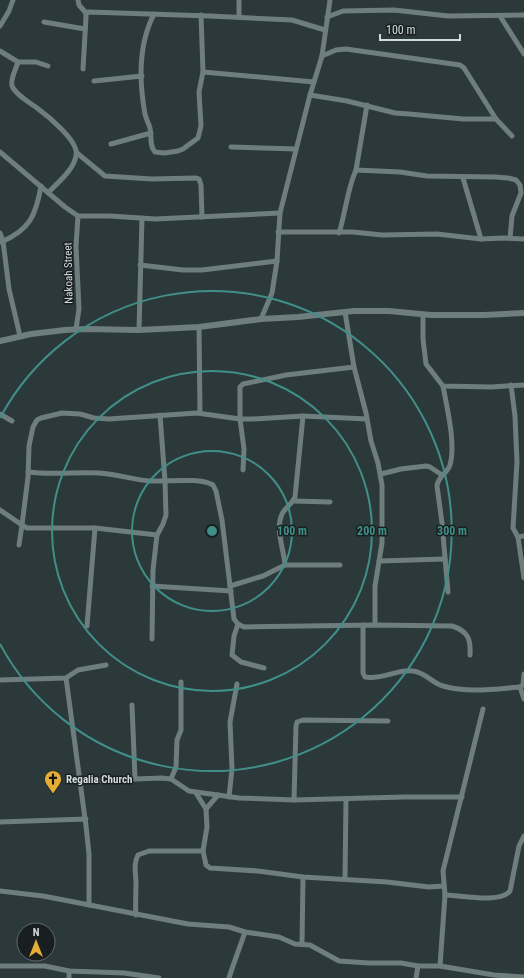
<svg xmlns="http://www.w3.org/2000/svg" width="524" height="978" viewBox="0 0 524 978" font-family="'Roboto Condensed',sans-serif">
<style>
.lines{fill:none;stroke-linecap:round;stroke-linejoin:round}
.minor{stroke:#6e7d7e;stroke-width:5}
.tertiary{stroke:#6e7d7e;stroke-width:6}
.ring{fill:none;stroke:#408f89;stroke-width:2}
.labels{text-anchor:middle;stroke-width:3;stroke-linejoin:round;paint-order:stroke}
.street-label{font-size:11px;fill:#d2dadb;stroke:#191f20}
.poi-label{font-size:11px;font-weight:bold;fill:#d2dadb;stroke:#191f20;text-anchor:start}
.centre{fill:#408f89;stroke:#191f20;stroke-width:2}
.ring-label{font-size:12px;text-anchor:middle;font-weight:bold;fill:#408f89;stroke:#191f20;stroke-width:3;stroke-linejoin:round;paint-order:stroke}
</style>
<rect width="100%" height="100%" fill="#2c393b"/>
<g class="lines">
<g class="minor">
<polyline points="78,0 79,5 86,13"/>
<path d="M154,14c-16,31 -15,67 -9,100 1,5 4,10 5,14 2,8 -1,18 5,24l9,1 14,-2 5,-2 15,-11 3,-12 -2,-34 4,-20 111,10"/>
<polyline points="201,15 203,72"/>
<polyline points="500,16 524,54"/>
<polyline points="239,17 239,0"/>
<polyline points="327,17 343,11 394,10 448,16 524,15"/>
<polyline points="44,22 85,29"/>
<polyline points="0,26 9,11 13,0"/>
<polyline points="0,51 18,62 36,62 48,66"/>
<polyline points="322,56 336,50 346,49 460,65 464,68 496,119 512,136"/>
<path d="M18,62c-2,7 -8,17 -6,24 4,9 17,16 25,22 11,8 43,34 39,48 -3,15 -18,26 -28,37"/>
<polyline points="83,69 86,17 86,13 88,12 210,16 292,20 325,30"/>
<polyline points="94,81 142,76"/>
<polyline points="310,95 347,101 395,113 409,114 463,119 496,119"/>
<polyline points="111,144 151,133"/>
<polyline points="231,147 296,149"/>
<polyline points="0,152 65,207 78,216 110,216 155,219 280,213"/>
<polyline points="77,153 105,176 152,179 196,178 199,179 201,185 202,217"/>
<polyline points="356,170 367,105"/>
<polyline points="463,178 481,239"/>
<polyline points="278,232 353,232 382,235 437,234 481,239 504,238 524,239"/>
<polyline points="0,233 3,241 9,289 20,336"/>
<path d="M339,233c7,-22 8,-43 17,-63l44,2 27,4 68,1 13,1 8,2 4,5 1,8 -9,23 -2,22"/>
<path d="M1,242c29,-12 35,-27 40,-56"/>
<polyline points="140,265 183,270 202,270 277,261"/>
<polyline points="345,312 354,367 366,413 371,441 378,463 382,485 382,543 375,586 375,625"/>
<polyline points="423,315 423,339 426,364 443,386 491,387 524,385"/>
<polyline points="261,319 272,293 277,261 280,213 310,95 322,56 330,0"/>
<polyline points="199,327 200,413"/>
<polyline points="76,329 79,309 76,246 78,216"/>
<polyline points="139,330 142,218"/>
<polyline points="511,385 515,416 517,462 513,528 518,537 524,578"/>
<path d="M443,386c4,22 13,58 7,79 -3,9 -12,11 -13,21l5,37 6,69"/>
<polyline points="0,414 12,421"/>
<polyline points="243,470 244,449 240,419 240,387 243,384 286,375 354,367"/>
<path d="M28,472c24,3 48,0 71,1 18,1 35,7 52,8 16,1 48,-4 62,4l3,6 6,29 12,99 4,5 6,3 131,-2 77,1c16,5 19,13 18,29"/>
<polyline points="381,474 401,469 426,466 430,467 442,475"/>
<polyline points="293,501 330,502"/>
<polyline points="0,510 22,525 19,545"/>
<polyline points="157,535 95,528 27,528 22,525 28,477 29,446 33,427 37,420 41,418 62,413 80,414 94,418 109,419 197,413 240,419 253,419 303,416 367,419"/>
<polyline points="518,537 524,536"/>
<polyline points="379,561 445,559"/>
<polyline points="285,565 340,565"/>
<polyline points="152,586 231,591"/>
<path d="M230,586l33,-10 22,-11c-1,-15 -10,-36 -3,-51 3,-6 10,-10 13,-17l8,-81"/>
<polyline points="238,624 234,636 232,655 241,662 264,668"/>
<path d="M363,625v48l2,4c17,3 32,-8 48,-6 12,1 19,12 30,15 24,7 52,3 77,1"/>
<polyline points="87,626 95,528"/>
<polyline points="152,639 153,570 157,535 163,524 166,515 165,481 160,415"/>
<polyline points="524,674 523,685 520,687 524,699"/>
<polyline points="66,678 86,826 89,854 89,905"/>
<polyline points="0,680 66,678 78,670 106,665"/>
<polyline points="132,705 135,778"/>
<polyline points="171,779 176,767 177,740 181,730 181,682"/>
<polyline points="80,781 162,778 171,779 189,791 239,798 294,800 404,797 462,797"/>
<polyline points="196,793 206,809 207,827 203,851 206,865 210,868 258,871 303,877 387,882 429,887 444,886"/>
<polyline points="229,797 232,769 230,722 237,684"/>
<polyline points="294,800 296,726 297,722 303,720 388,721"/>
<polyline points="206,809 218,795"/>
<polyline points="0,822 86,819"/>
<polyline points="345,879 346,799"/>
<polyline points="0,891 43,896 188,924 229,927 245,932 279,937 295,944 310,945 339,961 369,963 401,963 418,966 440,966 494,975 524,977"/>
<path d="M445,895c15,0 55,9 65,-4l9,-45 5,-10"/>
<path d="M136,915c-1,-10 0,-21 0,-32 0,-10 -3,-18 2,-28l11,-4h54"/>
<polyline points="302,944 303,877"/>
<polyline points="0,966 45,966 69,971 124,973 159,978"/>
<polyline points="440,966 445,895 443,871 483,709"/>
<polyline points="69,978 69,971"/>
<path d="M229,978c5,-16 11,-31 16,-46"/>
<polyline points="416,978 418,966"/>
</g>
<polyline class="tertiary" points="0,341 31,334 65,330 86,329 139,330 199,327 261,319 298,317 354,311 389,311 431,315 484,315 524,313"/>
</g>
<g class="ring">
<circle cx="212" cy="531" r="80"/>
<circle cx="212" cy="531" r="160"/>
<path d="M0 418A240 240 0 1 1 0 644"/>
</g>
<defs>
<g id="church-pin" transform="scale(0.9)"><path d="M0 17L-7.5 6A9.5 9.5 0 1 1 7.5 6Z" fill="#e6ad36" stroke="#191f20"/><path d="M-1.2-6h2.4v3.5h3.3v2.4h-3.3V6h-2.4V-.1h-3.3v-2.4h3.3Z" fill="#111"/></g>
</defs>
<g fill-rule="evenodd">
<use href="#church-pin" x="53" y="779"/>
</g>
<g class="labels">
<g class="street-label">
<text transform="translate(68 273) rotate(-91)" y="4">Nakoah Street</text>
</g>
<g class="poi-label">
<text x="66" y="783">Regalia Church</text>
</g>
</g>
<circle cx="212" cy="531" r="6" class="centre"/>
<g class="ring-label">
<text x="292" y="535">100 m</text>
<text x="372" y="535">200 m</text>
<text x="452" y="535">300 m</text>
</g>
<g transform="translate(36 942)"><circle r="19" fill="#191f20" stroke="#636a6b"/>
<path d="M0-3L7 15L0 10L-7 15Z" fill="#e6ad36"/>
<text y="-6" font-size="11" font-weight="bold" text-anchor="middle" fill="#d2dadb">N</text>
</g>
<path d="M380 34v6h80v-6" fill="none" stroke="#d2dadb" stroke-width="2"/>
<text x="386" y="34" font-size="12" fill="#d2dadb" stroke="#191f20" stroke-width="3" paint-order="stroke">100 m</text>
</svg>
